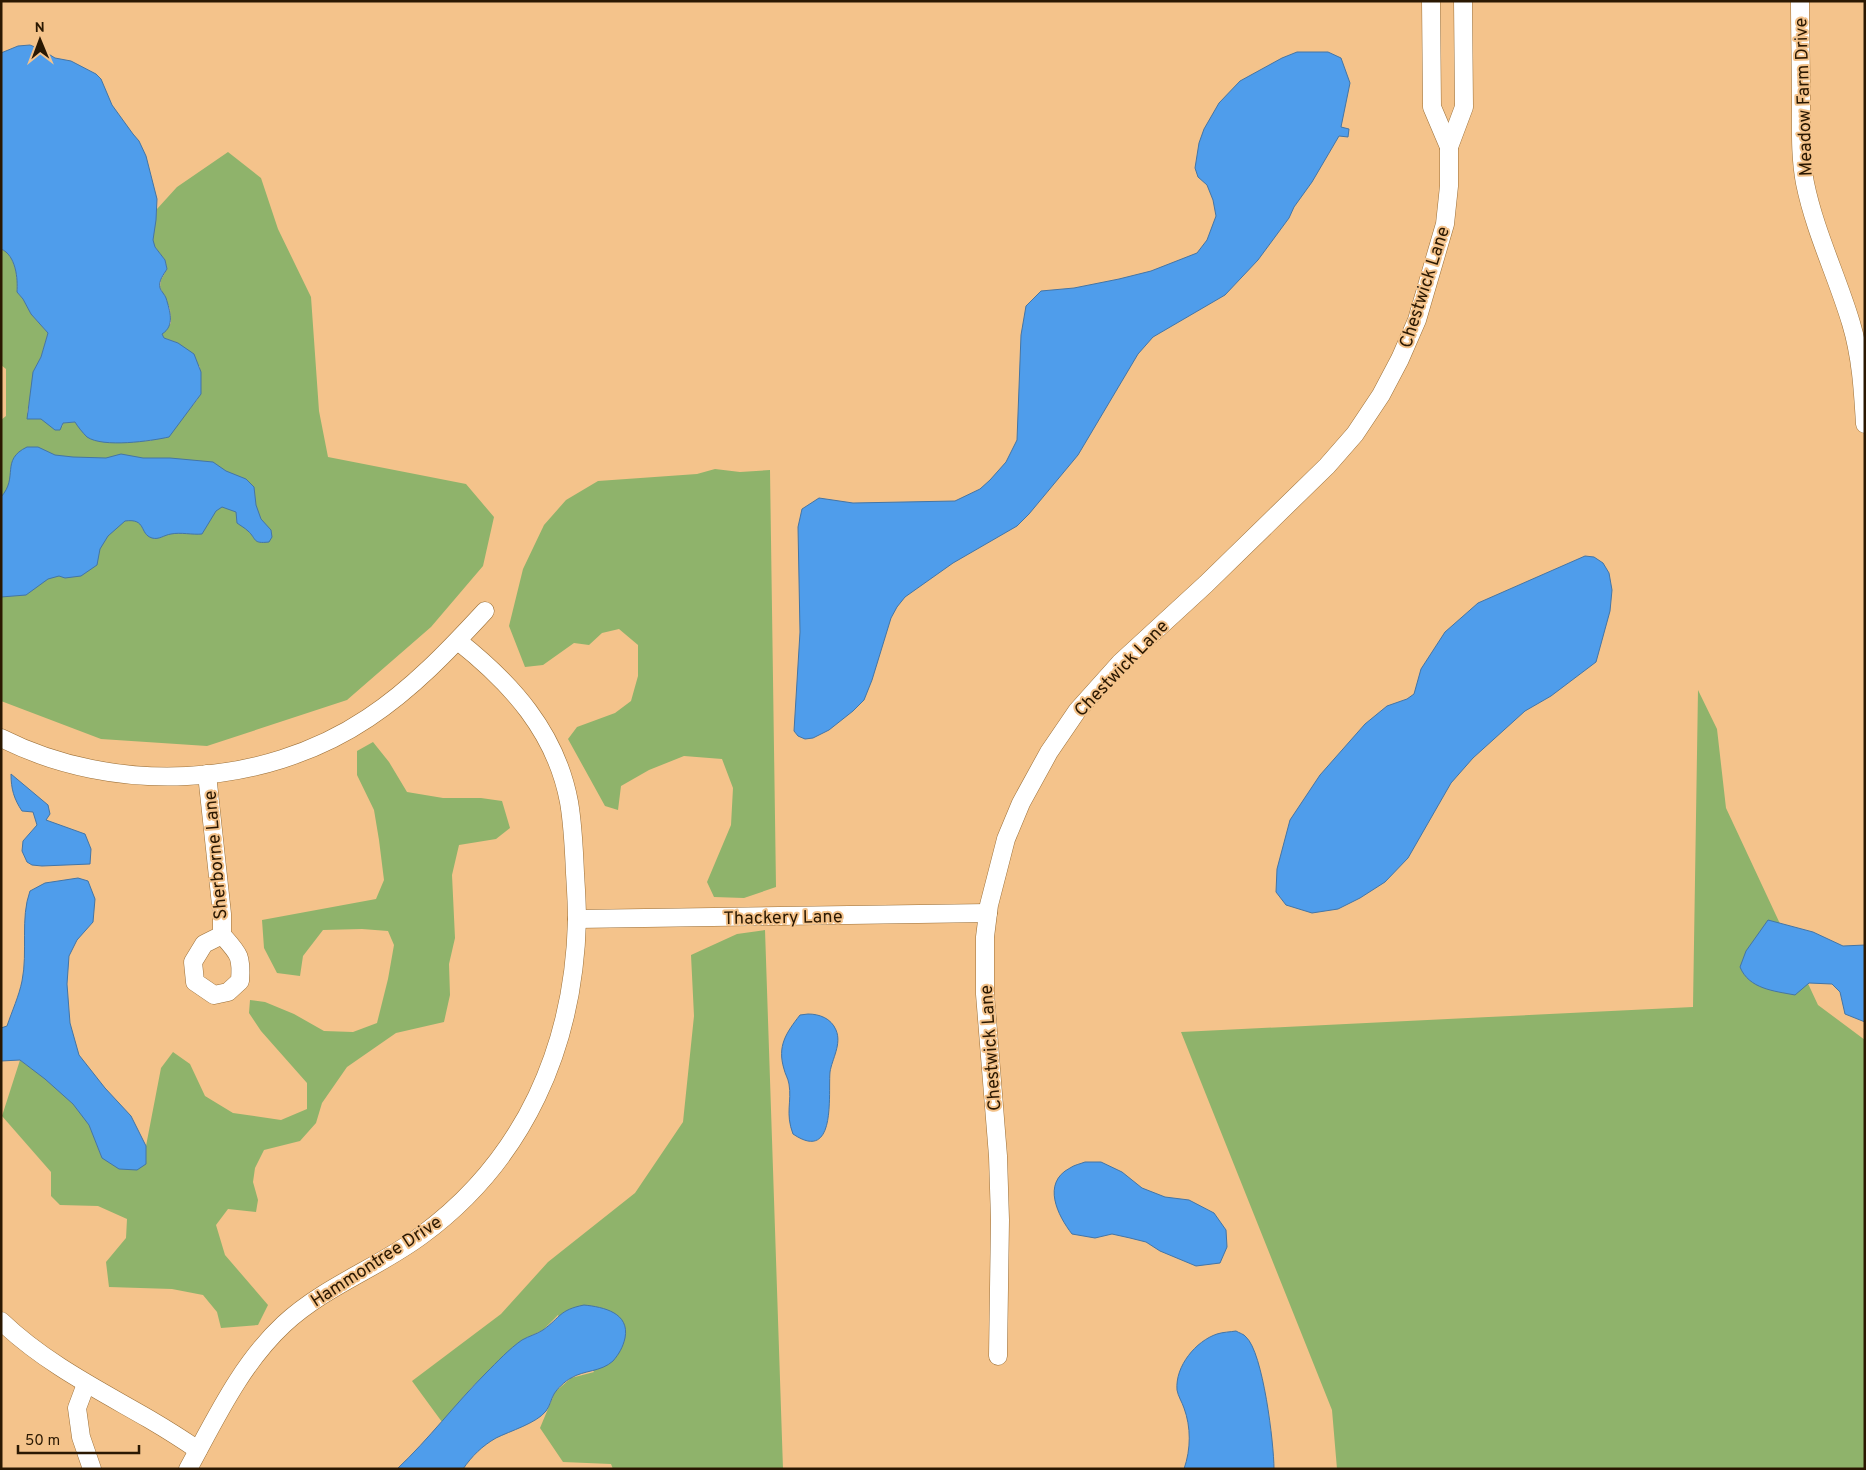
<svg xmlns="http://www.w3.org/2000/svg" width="1866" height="1470" viewBox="0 0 1866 1470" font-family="Overpass,sans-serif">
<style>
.green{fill:#8fb36b}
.water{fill:#4f9deb;stroke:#4475a5}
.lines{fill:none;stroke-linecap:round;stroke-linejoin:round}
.minor-casing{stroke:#9a6e36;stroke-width:19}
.minor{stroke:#fff;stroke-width:18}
.labels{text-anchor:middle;stroke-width:4;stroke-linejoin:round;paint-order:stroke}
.street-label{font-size:18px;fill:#2a1802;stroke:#f4c38b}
</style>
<rect width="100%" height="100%" fill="#f4c38b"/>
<g class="green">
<path d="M228,152l33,26 17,51 33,68 8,114 9,46 138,27 28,33 -11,49 -52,61 -84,73 -140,46 -106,-7 -100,-38v-281l5,-4v-47l-5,-4v-116c15,6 17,30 16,43l6,7 8,15 17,19 -7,24 -8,15v10l-6,31 35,14 1,-4 12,-1 13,15 11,4h51l38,-30 9,-11 3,-6v-27l-22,-24 -14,-5 -2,-4 9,-11 -1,-14 -10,-22 1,-7 6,-11 -2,-9 -10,-13 -3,-7 5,-31 20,-22z"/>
<polygon points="715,469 740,472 770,470 776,887 744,898 714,897 707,882 731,825 733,788 722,759 684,756 649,770 621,786 618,810 605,806 568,739 577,727 615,713 631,701 638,676 638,645 619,629 602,633 589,645 574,643 543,665 525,667 509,626 523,569 544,525 566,500 598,481 697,474"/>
<polygon points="1698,690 1717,729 1726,808 1818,1005 1865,1040 1865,1469 1337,1469 1332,1410 1181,1032 1693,1007"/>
<path d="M373,742l16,20 18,30 36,6h38l21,3 8,27 -14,11 -37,6 -7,30 3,63 -6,26 1,31 -6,27 -48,11 -49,34 -25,36 -6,20 -16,18 -36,9 -9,18 -2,14 5,18 -2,12 -28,-3 -12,16 9,30 43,50 -10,20 -37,3 -4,-16 -14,-17 -31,-6 -63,-2 -3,-25 20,-24 1,-19 -29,-13 -38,-1 -9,-9v-24l-49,-56 18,-56c24,18 53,38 69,65 5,10 8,22 13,33l44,6v-18l15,-78 12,-16 17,12 15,32 28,17 48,7 26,-11v-26l-46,-52 -12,-18 1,-13 15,2 29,12 30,17 29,1 24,-9 11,-44 6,-34 -6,-14 -26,-2 -39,1 -20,26 -3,20 -23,-3 -13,-25 -2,-28 114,-21 8,-19 -5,-40 -5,-30 -17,-35v-24z"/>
<polygon points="765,930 783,1469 613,1469 611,1464 563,1462 540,1428 555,1392 571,1378 594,1372 558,1315 543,1330 522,1340 472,1387 442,1422 412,1381 501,1314 548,1262 635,1193 683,1122 694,1016 691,955 737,934"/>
</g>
<g class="water">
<path d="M30,45l12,5 13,8 16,3 25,13 5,5 11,26 21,29 6,7 7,15 11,43 -1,21 -3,20 2,7 10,13 2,9c-3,5 -9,12 -7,19 1,3 5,7 6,10 4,13 9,28 -4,36l2,4 14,5 16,11 7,18v22l-32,43c-18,4 -66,11 -82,0 -4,-4 -9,-10 -12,-15l-12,1 -3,7h-5l-14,-11h-14l6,-47 8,-15 7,-24 -17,-19 -8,-15 -6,-7c1,-13 -1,-37 -16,-43v-196l17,-7z"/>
<polygon points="1297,52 1328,52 1341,58 1350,83 1341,127 1349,129 1348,137 1339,136 1312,182 1294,207 1289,218 1258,260 1225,295 1153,337 1138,354 1078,455 1029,514 1017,526 953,563 905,597 897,607 891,618 872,680 864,700 853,711 829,730 813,738 805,739 798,736 794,731 800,632 798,527 802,509 819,498 853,503 955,501 980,489 990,480 1006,462 1017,440 1021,335 1026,306 1041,291 1074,288 1119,279 1151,271 1197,253 1207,240 1216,216 1213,200 1207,185 1198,177 1195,168 1199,143 1204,129 1219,103 1240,81 1282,58"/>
<path d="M27,447h11l17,8 18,2 33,1 15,-4 22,4h27l43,4 13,9 20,8 8,8 2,18 5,14 10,11 1,7 -3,5c-17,2 -12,-3 -21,-11 -3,-3 -7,-5 -11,-8l-1,-11 -14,-5 -6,4 -14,23c-10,1 -21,-2 -31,0 -7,1 -12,6 -19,4 -13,-4 -5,-20 -27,-17l-17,15 -8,13 -3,16 -16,11 -16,2 -6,-2 -11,3 -22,16 -25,2v-100c18,-20 -1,-37 26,-50z"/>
<polygon points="1585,556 1594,557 1603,563 1609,573 1612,590 1610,611 1596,662 1551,696 1525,711 1473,758 1451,783 1408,858 1385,882 1360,898 1338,909 1312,913 1286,905 1276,892 1277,869 1290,820 1320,775 1365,724 1387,706 1407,699 1414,694 1421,669 1445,632 1478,603"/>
<path d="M11,774l37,31 2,9 -4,6 39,14 6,15 -1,15 -48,2 -10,-1 -5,-3 -5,-11 1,-10 14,-16 -4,-13 -11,-1c-8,-12 -11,-22 -11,-37z"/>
<path d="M78,878l10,3 7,18 -2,23 -16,18 -8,16 -2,28 3,39 9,32 26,33 26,28 15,30v18l-9,6 -18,-1 -17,-11 -13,-33 -16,-21 -28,-25 -25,-19 -19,1v-33l6,-2c5,-15 12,-30 15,-45 6,-29 -2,-63 8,-90l15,-8z"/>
<path d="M1768,920l45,12 30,14 22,-1v77l-20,-8 -5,-22 -8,-8 -23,-1 -14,12c-21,-4 -46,-6 -55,-28l6,-16z"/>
<path d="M808,1014c11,0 23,4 28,16 6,14 -4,29 -6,42 -2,22 7,92 -37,62 -8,-21 -1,-32 -4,-50 -1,-6 -4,-10 -5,-15 -7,-23 2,-36 16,-54z"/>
<path d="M1085,1162h16l21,10 20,16 23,9 24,3 25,13 12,17 1,17 -7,16 -24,3 -36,-15 -14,-9 -16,-4 -18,-4 -17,4 -23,-4c-14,-18 -31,-51 -2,-66 4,-3 10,-4 15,-6z"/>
<path d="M584,1305c20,2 46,8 41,33 -2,9 -6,16 -12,23 -12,11 -29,9 -42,17 -6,3 -14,11 -17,16 -3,5 -4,12 -8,17 -9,12 -36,20 -50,27 -14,8 -24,18 -33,31h-66c32,-30 58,-65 89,-96 11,-11 23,-24 36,-33 7,-4 15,-6 21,-10 18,-13 16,-20 41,-25z"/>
<path d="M1236,1331c3,2 8,3 10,6 17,15 28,107 28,132h-90c7,-20 7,-42 0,-61 -2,-6 -6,-12 -7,-18 -2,-24 19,-49 40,-56 6,-2 13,-2 19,-3z"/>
</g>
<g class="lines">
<g class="minor-casing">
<g id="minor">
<polyline points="1431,1 1432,107 1449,147"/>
<path d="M1800,1c0,34 1,68 1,103 0,26 -1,53 4,79 10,49 32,93 46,140 10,33 12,67 14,101"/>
<path d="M1,738c113,57 261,51 367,-20 44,-29 81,-68 117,-107"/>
<path d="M207,774l15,140v21l-18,9 -11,18 2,20 19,13 14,-3 12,-11c2,-25 -1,-27 -18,-46"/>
<polyline points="577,919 988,913"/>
<path d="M1,1321c44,42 96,68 148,98 17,10 33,20 49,31"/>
<polyline points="998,1356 1000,1220 998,1156 985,994 985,937 989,905 1006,839 1021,803 1049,752 1077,711 1120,663 1206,584 1327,466 1355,434 1381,395 1400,359 1417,320 1445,224 1449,186 1449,147 1464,107 1463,1"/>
<polyline points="86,1384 77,1408 81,1437 92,1469"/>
<path d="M188,1469c28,-51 53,-105 96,-145 41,-38 94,-56 138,-89 103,-76 152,-189 155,-315 0,-16 -1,-31 -2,-47 -1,-23 -2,-48 -6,-71 -13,-70 -58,-119 -111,-161"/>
</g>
</g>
<use href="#minor" class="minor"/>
</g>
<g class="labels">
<g class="street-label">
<text transform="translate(1803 97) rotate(-92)" y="6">Meadow Farm Drive</text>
<text transform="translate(1424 287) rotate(-72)" y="6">Chestwick Lane</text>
<text transform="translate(1121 668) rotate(-46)" y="6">Chestwick Lane</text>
<text transform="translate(215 855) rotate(-95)" y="6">Sherborne Lane</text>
<text transform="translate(783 917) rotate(-1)" y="6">Thackery Lane</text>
<text transform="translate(990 1048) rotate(-94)" y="6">Chestwick Lane</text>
<text transform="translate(376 1261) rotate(-33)" y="6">Hammontree Drive</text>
</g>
</g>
<rect width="1866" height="1470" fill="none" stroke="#2a1802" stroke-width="5"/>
<g transform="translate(40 40) rotate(359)" stroke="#f4c38b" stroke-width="4" paint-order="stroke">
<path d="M0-4L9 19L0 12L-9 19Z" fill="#2a1802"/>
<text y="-8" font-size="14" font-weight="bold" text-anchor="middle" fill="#2a1802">N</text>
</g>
<path d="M18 1445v8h121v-8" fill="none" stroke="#2a1802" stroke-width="2.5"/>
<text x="25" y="1445" font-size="15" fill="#2a1802" stroke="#f4c38b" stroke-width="4" paint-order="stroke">50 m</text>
</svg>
